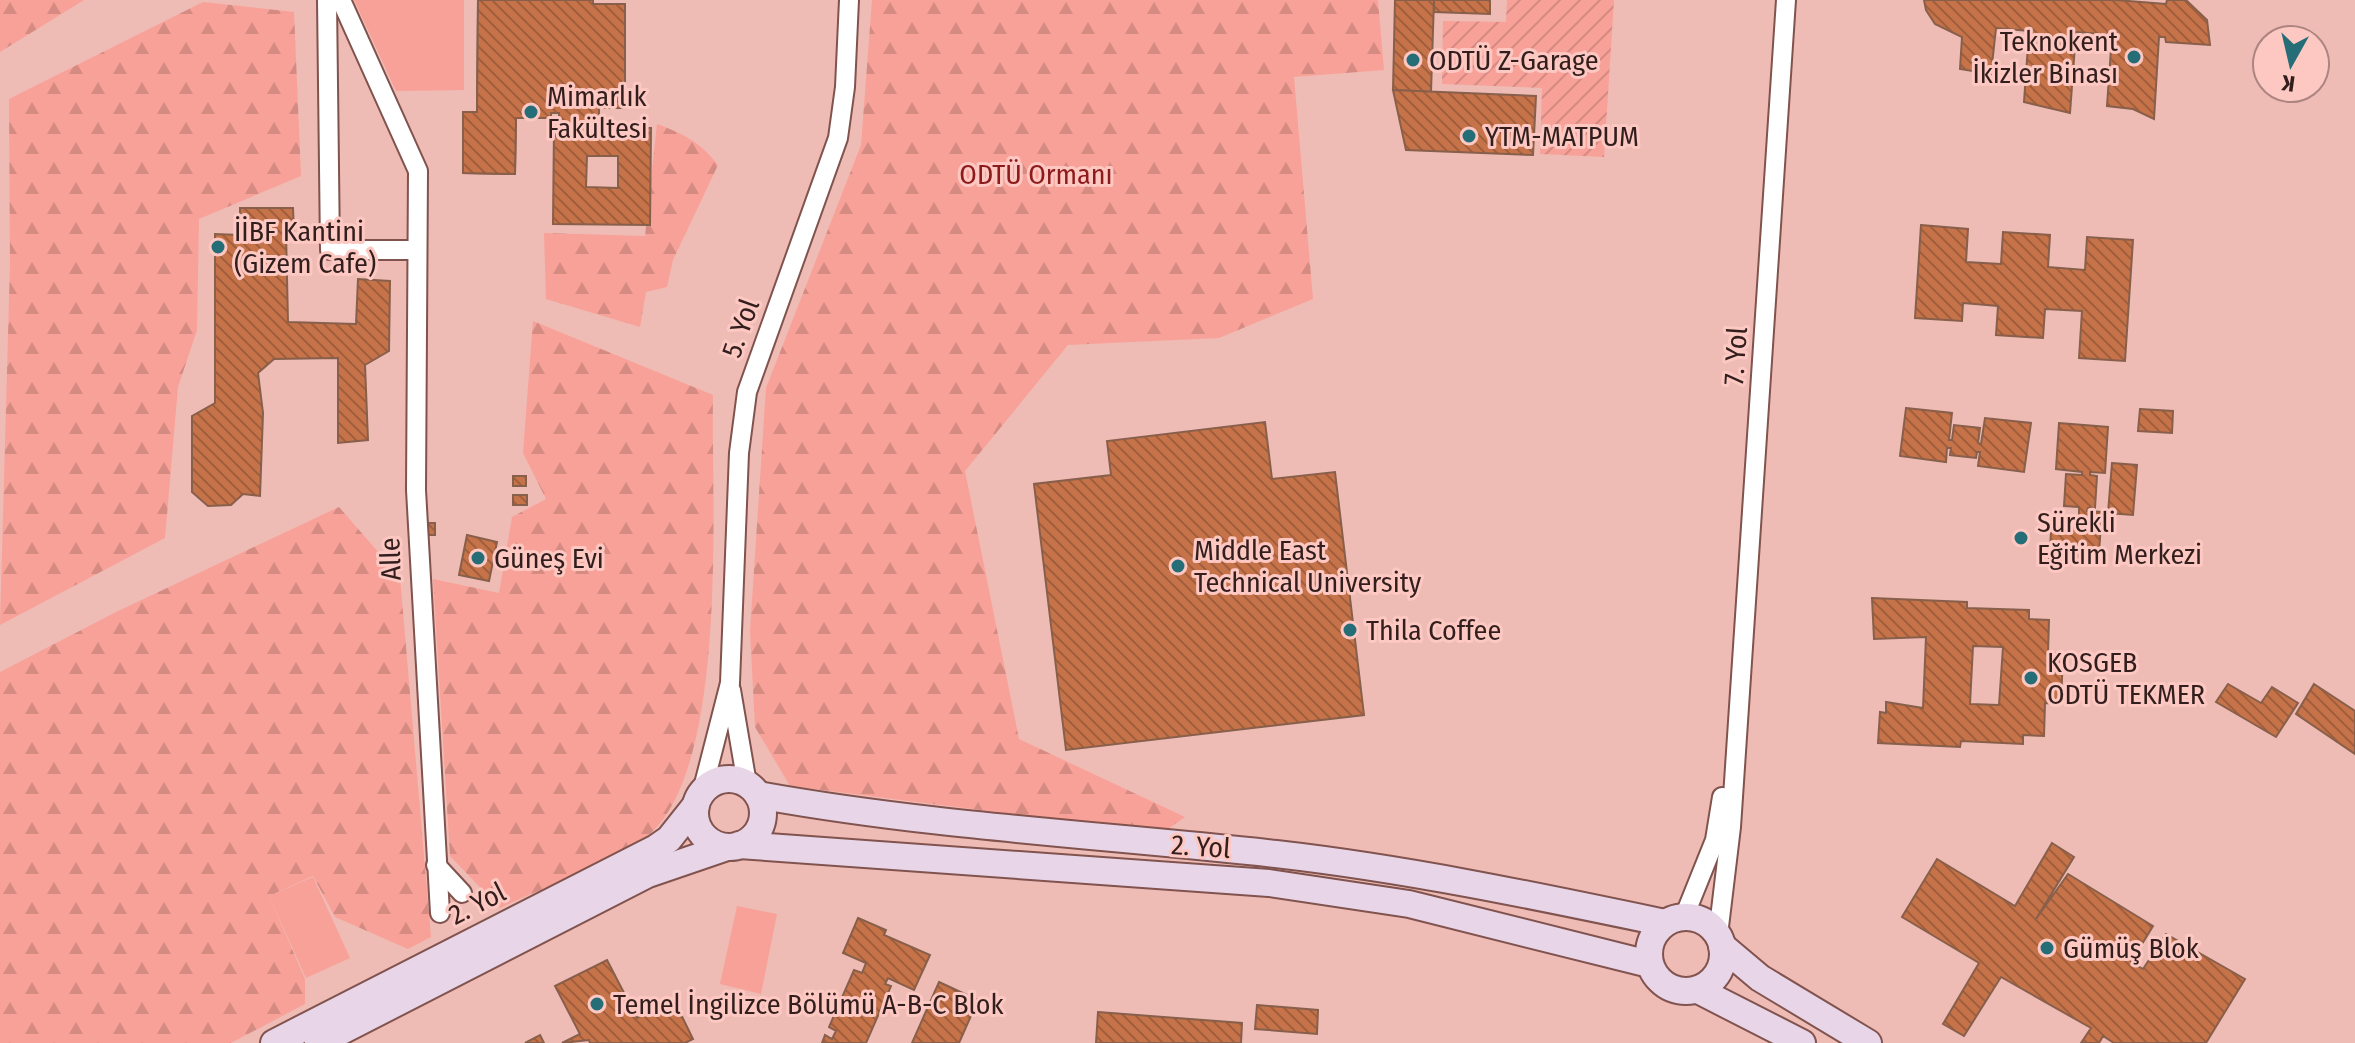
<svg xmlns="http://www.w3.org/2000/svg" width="2355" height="1043" viewBox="0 0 2355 1043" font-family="'Fira Sans Condensed',sans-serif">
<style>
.green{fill:#f8a198}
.forest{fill:url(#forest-firs)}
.garden{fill:url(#garden-furrows)}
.building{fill:url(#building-back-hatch);stroke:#875f4b;stroke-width:2;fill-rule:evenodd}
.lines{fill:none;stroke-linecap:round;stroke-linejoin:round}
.street-casing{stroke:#80534e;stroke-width:22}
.secondary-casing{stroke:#80534e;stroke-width:30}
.street{stroke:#fff;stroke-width:18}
.secondary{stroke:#e8d6e8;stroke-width:26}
.poi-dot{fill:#256e77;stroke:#fdc8c2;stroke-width:3}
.labels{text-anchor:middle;stroke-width:6;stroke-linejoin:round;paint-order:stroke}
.poi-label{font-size:28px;fill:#321e1c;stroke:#fdc8c2;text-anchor:start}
.park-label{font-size:28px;fill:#8e1b1c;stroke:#fdc8c2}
.street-label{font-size:28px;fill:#321e1c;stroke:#fdc8c2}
</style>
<defs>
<pattern id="forest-firs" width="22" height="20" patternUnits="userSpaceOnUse" patternTransform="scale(2)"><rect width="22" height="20" fill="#f8a198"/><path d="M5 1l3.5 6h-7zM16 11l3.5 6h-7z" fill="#d58a82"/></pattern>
<pattern id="garden-furrows" width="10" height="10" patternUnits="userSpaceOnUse" patternTransform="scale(2)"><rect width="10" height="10" fill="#f8a198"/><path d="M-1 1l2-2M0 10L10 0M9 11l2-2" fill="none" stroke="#d58a82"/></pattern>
<pattern id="building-back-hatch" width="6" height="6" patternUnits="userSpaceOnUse" patternTransform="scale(2)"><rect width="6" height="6" fill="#c67349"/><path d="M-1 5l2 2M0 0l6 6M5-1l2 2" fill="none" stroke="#a15e3c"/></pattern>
</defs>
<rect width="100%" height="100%" fill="#efbbb5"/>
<g class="green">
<polygon points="354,0 464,0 464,90 396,91"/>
<polygon points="313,877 350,958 306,978 269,896"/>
<polygon points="737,906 777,914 761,994 720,984"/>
</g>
<g class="forest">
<polygon points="0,0 84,0 0,52"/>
<polygon points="872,0 1378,0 1384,70 1294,77 1313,299 1219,338 1068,345 965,471 1019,739 1185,817 1162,833 790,786 755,727 750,631 766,388 861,145"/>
<polygon points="203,2 294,12 301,176 199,219 197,330 178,387 165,538 0,625 10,263 9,99"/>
<path d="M657,124c27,10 43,18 61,41l-45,95 -6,27 -21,5 -6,35 -94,-28 -2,-66 101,3z"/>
<path d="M533,321l180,74c-2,105 16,363 -61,437 -26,26 -115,58 -152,76l-50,-52 -17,-277 66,14 13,-76 34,-18 -23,-46z"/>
<polygon points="339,507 400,577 431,937 408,949 335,917 313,876 269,896 305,979 305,1004 231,1043 0,1043 0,672 116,612"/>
</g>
<polygon class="garden" points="1507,0 1614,0 1604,157 1540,154 1542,88 1442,84 1443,21 1506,22"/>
<g class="building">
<path d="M478,0h115v4h32v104h-26v20h52l-1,97 -97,-1 1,-96 5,-1v-14h-8v5h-35l-1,56 -52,-1v-61h14zM511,31h47v52h-48zM587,156h31v32l-32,-1z"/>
<polygon points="478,0 593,0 593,4 625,4 625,108 599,108 599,128 559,127 559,113 551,113 551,118 516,118 515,174 463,173 463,112 477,112"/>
<polygon points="1395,0 1434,0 1431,92 1393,90"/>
<polygon points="1434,0 1490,0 1490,14 1434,12"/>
<polygon points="1924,0 2116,0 2166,4 2167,0 2186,0 2207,20 2210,45 2166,42 2165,37 2159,37 2154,119 2133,109 2107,106 2112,35 2076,32 2070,113 2024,102 2029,31 1996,28 1991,74 1960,69 1962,37 1935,24 1926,10"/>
<polygon points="1393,90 1536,96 1533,155 1406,150"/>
<polygon points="240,208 293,208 294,232 286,232 288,322 356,324 358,279 390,281 389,351 365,365 368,440 338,443 338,358 274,359 258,373 263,413 260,496 243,494 231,505 208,506 192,492 192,416 215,403 215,234 240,235"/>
<polygon points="1921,225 1968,229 1966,262 2001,264 2003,232 2050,235 2048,267 2085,270 2087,237 2133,240 2125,361 2079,358 2082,311 2045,309 2043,338 1996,335 1998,306 1963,303 1962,321 1915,318"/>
<polygon points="1906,408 1952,413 1949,440 1952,440 1954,425 1980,428 1978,443 1981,444 1985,418 2031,423 2024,472 1978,466 1980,452 1977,452 1976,458 1950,455 1951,448 1947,448 1946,462 1900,456"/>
<polygon points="2140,409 2173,411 2172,433 2138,431"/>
<polygon points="1265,422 1272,479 1335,472 1364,715 1066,750 1034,484 1111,475 1107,441"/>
<polygon points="2059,423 2108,427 2105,473 2090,472 2090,475 2097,476 2095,508 2088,508 2087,511 2102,512 2098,565 2049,562 2052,518 2079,519 2079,507 2064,506 2066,474 2082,475 2082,472 2056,469"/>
<polygon points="2112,463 2137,465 2133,515 2108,513"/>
<rect x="513" y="476" width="13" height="10"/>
<rect x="513" y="495" width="14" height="10"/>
<polygon points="424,523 435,523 435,535 423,535"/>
<polygon points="467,535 497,542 489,581 459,575"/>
<path d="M1872,598l95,4v6l62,2v9l20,1 -1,33h15l-2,51 -16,-1 -1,33 -21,-1v9l-62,-3 -1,6 -82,-4 2,-31 6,1v-11l37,6 3,-71 -52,2zM1973,646l30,1 -4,58 -29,-1z"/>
<polygon points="2228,684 2261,703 2272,687 2298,703 2276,737 2216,702"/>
<polygon points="2314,684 2355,711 2355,754 2296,714"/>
<polygon points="2052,843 2074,857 2036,919 2068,874 2153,926 2131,962 2143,969 2166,934 2245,979 2206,1043 2114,1043 2103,1036 2099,1043 2081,1043 2091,1028 2001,977 1964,1036 1943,1024 1979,963 1902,917 1937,859 2015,906"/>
<polygon points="858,918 886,930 884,935 930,955 914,990 888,978 885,984 891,986 866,1043 822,1043 825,1035 832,1039 836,1031 829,1027 854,970 862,973 866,963 843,953"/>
<polygon points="607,960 637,1018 674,1000 693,1039 685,1043 590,1043 589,1040 562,1043 580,1034 555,986"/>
<polygon points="939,982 978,1000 959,1043 912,1043"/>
<polygon points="1257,1005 1318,1010 1317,1034 1255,1029"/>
<polygon points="1098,1012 1242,1023 1241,1043 1096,1043"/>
<polygon points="540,1035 544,1043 525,1043"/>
</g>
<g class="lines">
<g class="street-casing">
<g id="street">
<polyline points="327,0 330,250 417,250"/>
<polyline points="341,0 418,171 416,490 440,913"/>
<polyline points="731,690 747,784"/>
<polyline points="702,792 730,683 739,453 747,392 838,138 845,87 849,0"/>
<polyline points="436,865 462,893"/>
<polyline points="1684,917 1715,840 1722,797"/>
<polyline points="1718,935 1731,827 1786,0"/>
</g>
</g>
<g class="secondary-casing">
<g id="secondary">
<circle cx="729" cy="813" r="34"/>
<path d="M758,795c171,31 346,40 518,59 132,15 260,42 389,69"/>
<polyline points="739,845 1269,883 1409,904 1649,964"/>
<circle cx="1686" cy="954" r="37"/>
<polyline points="1722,946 1760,978 1868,1043"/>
<polyline points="1698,990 1802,1043"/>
<polyline points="274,1043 656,848 669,839 696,805"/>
<polyline points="318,1043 648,874 727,847"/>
</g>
</g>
<use href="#street" class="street"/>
<use href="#secondary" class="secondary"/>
</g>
<g class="poi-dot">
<circle cx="2134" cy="57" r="8"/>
<circle cx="1413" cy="60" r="8"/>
<circle cx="531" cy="112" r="8"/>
<circle cx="1469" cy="136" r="8"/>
<circle cx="218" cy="247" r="8"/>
<circle cx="2021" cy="538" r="8"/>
<circle cx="478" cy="558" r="8"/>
<circle cx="1178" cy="566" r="8"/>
<circle cx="1350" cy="630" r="8"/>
<circle cx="2031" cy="678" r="8"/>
<circle cx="2047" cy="948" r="8"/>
<circle cx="597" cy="1004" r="8"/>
</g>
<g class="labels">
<g class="poi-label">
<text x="2118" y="51" text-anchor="end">Teknokent<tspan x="2118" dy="32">İkizler Binası</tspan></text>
<text x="1429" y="70">ODTÜ Z-Garage</text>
<text x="547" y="106">Mimarlık<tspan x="547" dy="32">Fakültesi</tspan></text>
<text x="1485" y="146">YTM-MATPUM</text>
<text x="234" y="241">İİBF Kantini<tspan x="234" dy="32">(Gizem Cafe)</tspan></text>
<text x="2037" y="532">Sürekli<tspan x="2037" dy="32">Eğitim Merkezi</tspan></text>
<text x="1194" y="560">Middle East<tspan x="1194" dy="32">Technical University</tspan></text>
<text x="494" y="568">Güneş Evi</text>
<text x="1366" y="640">Thila Coffee</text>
<text x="2047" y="672">KOSGEB<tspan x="2047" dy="32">ODTÜ TEKMER</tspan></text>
<text x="2063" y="958">Gümüş Blok</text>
<text x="613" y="1014">Temel İngilizce Bölümü A-B-C Blok</text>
</g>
<g class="park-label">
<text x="1036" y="184">ODTÜ Ormanı</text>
</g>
<g class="street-label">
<text transform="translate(740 328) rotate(-70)" y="10">5. Yol</text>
<text transform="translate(1735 356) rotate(-86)" y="10">7. Yol</text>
<text transform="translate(390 559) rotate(-92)" y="10">Alle</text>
<text transform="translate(1201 846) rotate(4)" y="10">2. Yol</text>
<text transform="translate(477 903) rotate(-27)" y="10">2. Yol</text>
</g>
</g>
<g transform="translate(2291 64) rotate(188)"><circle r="38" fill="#fdc8c2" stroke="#ac8480" stroke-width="2"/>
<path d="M0-6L14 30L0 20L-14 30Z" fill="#256e77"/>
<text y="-12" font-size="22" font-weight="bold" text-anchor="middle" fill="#321e1c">K</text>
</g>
</svg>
